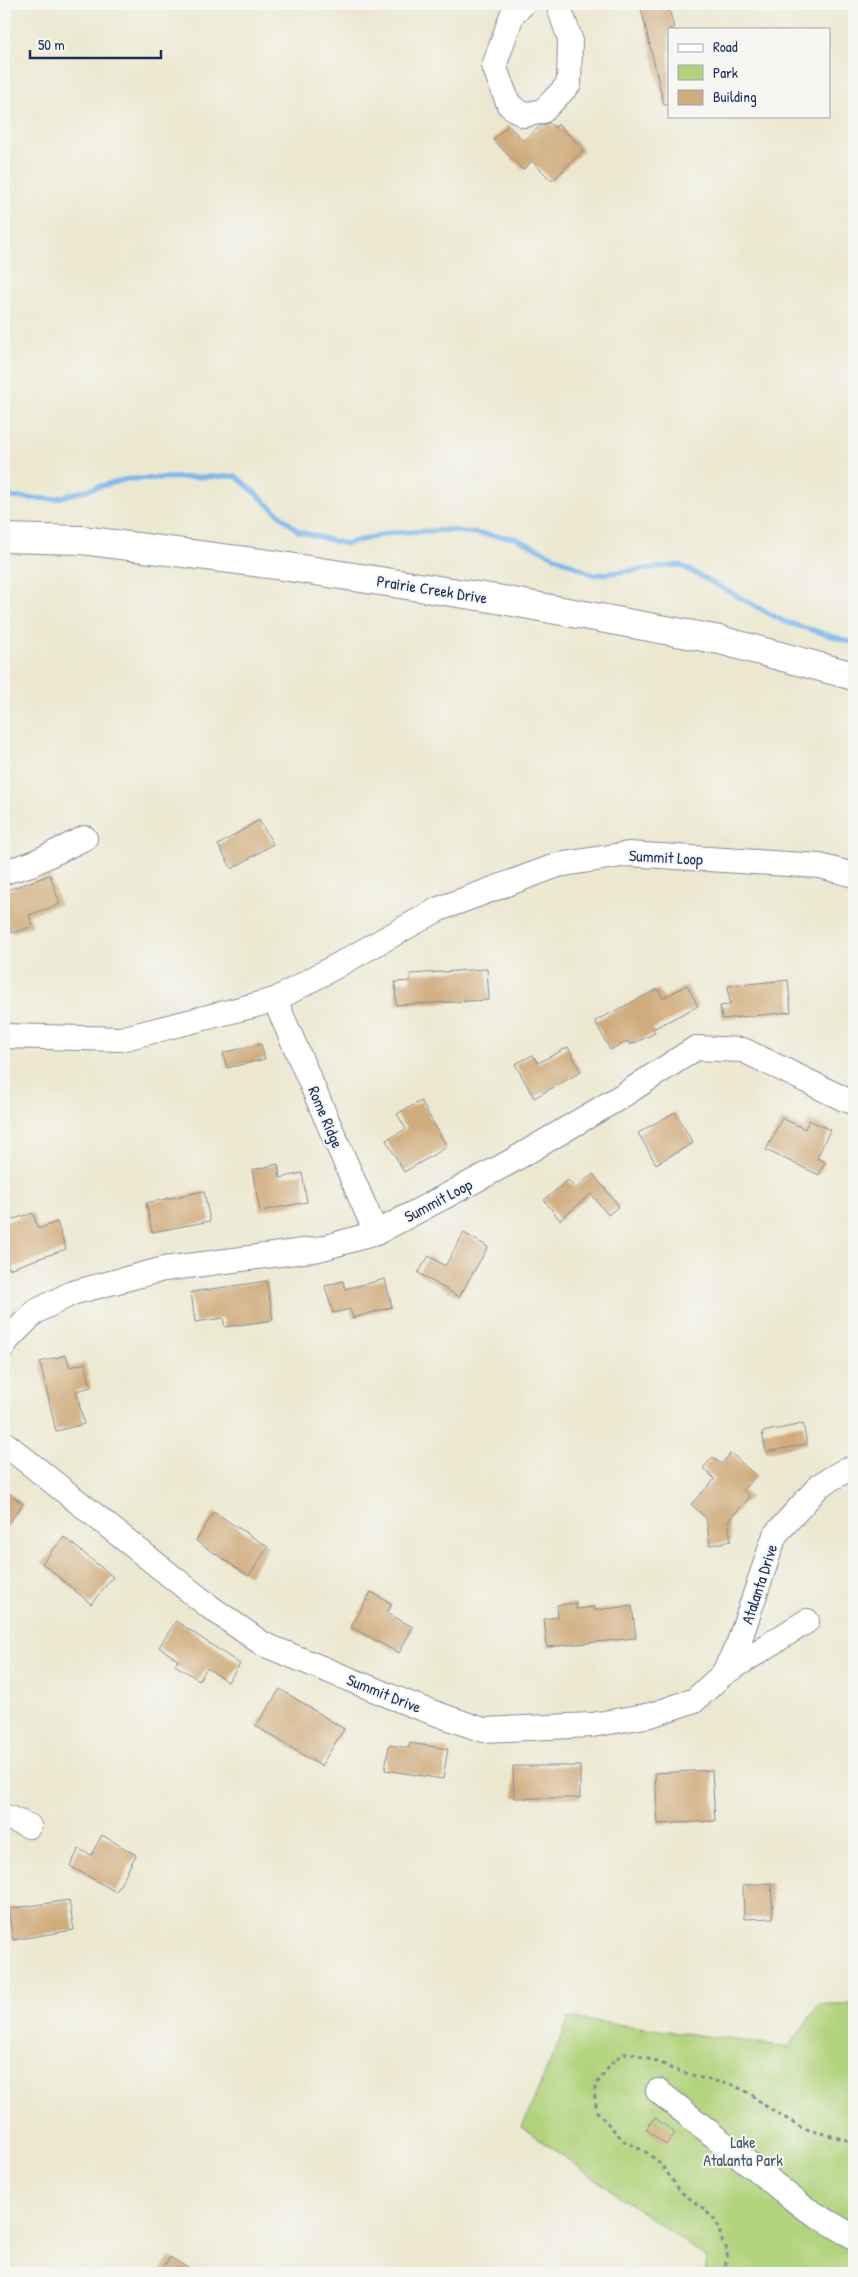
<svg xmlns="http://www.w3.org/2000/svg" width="858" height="2277" viewBox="0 0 858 2277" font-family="'Patrick Hand',sans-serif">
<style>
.green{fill:#b1d37c;stroke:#66816d}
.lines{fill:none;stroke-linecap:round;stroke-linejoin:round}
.stream{stroke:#7bb9ee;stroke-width:5}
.building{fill:#d0ac7c}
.minor-casing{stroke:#848c97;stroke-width:26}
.major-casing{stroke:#848c97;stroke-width:30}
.path{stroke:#848c97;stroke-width:3;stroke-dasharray:4 4;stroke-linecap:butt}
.minor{stroke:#fff;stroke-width:24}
.major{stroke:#fff;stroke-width:28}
.labels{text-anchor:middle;stroke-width:4;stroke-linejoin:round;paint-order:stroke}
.street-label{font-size:16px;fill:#1b2f5e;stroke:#f6f6f2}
.park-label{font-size:16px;fill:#405866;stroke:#f6f6f2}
</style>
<rect width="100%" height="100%" fill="#f6f6f2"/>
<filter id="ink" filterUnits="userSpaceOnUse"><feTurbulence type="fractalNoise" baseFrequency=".02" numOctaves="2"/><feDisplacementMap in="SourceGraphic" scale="10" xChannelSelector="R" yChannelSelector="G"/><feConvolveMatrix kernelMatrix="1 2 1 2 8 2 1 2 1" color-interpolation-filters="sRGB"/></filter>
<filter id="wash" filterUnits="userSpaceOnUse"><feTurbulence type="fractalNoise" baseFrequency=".0096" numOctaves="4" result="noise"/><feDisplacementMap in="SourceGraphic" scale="20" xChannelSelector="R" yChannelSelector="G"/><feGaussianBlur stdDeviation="1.12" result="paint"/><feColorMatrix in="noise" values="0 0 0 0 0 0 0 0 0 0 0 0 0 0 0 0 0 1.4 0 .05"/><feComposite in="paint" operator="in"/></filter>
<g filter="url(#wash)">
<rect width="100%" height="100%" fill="#ece8d0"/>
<polygon class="green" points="819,2004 854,2004 854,2273 705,2273 707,2258 522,2127 569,2018 789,2047"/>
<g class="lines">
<polyline class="stream" points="4,497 54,499 127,479 236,476 298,531 345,544 389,533 449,530 515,538 594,575 680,565 783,621 854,643"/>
</g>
<g id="blocks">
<g class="building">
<polygon points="660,4 668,4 674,29 669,29 669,104 664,105 641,8"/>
<polygon points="549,123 555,128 558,124 584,150 552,181 532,161 523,170 493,140 508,125 524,141 540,126"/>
<polygon points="259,820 273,844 232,869 218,845"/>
<polygon points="50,875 60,904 29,915 33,926 12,933 4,911 4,891"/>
<polygon points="487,969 489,1000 396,1005 395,982 411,981 410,974"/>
<polygon points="788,980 791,1012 722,1019 720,1006 730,1005 728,986"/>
<polygon points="687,985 698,1006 653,1029 655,1033 630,1045 628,1041 610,1050 595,1021 658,989 663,998"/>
<polygon points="261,1044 265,1059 227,1068 223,1053"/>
<polygon points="568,1047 581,1072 534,1098 515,1064 533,1055 538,1063"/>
<polygon points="421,1101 447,1147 404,1172 386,1140 406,1129 397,1114"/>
<polygon points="675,1112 693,1143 656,1164 638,1133"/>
<polygon points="782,1118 805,1129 809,1120 830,1130 817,1158 825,1162 819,1175 766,1150"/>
<polygon points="278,1164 280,1178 302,1173 307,1202 260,1211 252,1170"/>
<polygon points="593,1174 619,1206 608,1215 591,1194 560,1220 544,1200 568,1180 575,1189"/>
<polygon points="204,1191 210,1221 152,1232 146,1203"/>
<polygon points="33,1213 38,1229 57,1222 66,1249 9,1269 4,1254 4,1222"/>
<polygon points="464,1233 488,1247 459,1297 418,1273 429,1256 445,1266"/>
<polygon points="385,1279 392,1307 353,1318 350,1309 333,1313 325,1286 343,1281 345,1289"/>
<polygon points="267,1281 273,1320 225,1327 223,1318 195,1322 191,1292"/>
<polygon points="66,1355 70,1367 85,1363 91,1387 76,1391 84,1424 56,1431 40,1362"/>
<polygon points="803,1424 807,1444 766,1452 762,1432"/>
<polygon points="731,1453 756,1476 743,1490 750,1497 728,1521 731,1541 710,1545 706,1518 691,1504 715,1479 703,1468 713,1457 721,1464"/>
<polygon points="4,1489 23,1504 4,1529"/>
<polygon points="214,1512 268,1547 249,1576 196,1541"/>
<polygon points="64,1537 113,1577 91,1604 42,1563"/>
<polygon points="371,1592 392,1604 387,1613 413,1627 399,1653 351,1627"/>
<polygon points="576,1603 576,1609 594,1607 595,1610 632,1606 636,1638 547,1647 544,1619 558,1617 557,1605"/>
<polygon points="176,1621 240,1664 228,1682 207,1668 199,1680 175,1665 178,1660 159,1647"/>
<polygon points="280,1689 344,1729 321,1766 256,1726"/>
<polygon points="410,1743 448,1749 443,1779 385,1770 389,1745 409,1748"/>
<polygon points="513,1766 580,1766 580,1798 514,1798"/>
<polygon points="712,1770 715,1821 658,1824 655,1773"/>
<polygon points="102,1835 136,1855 116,1892 70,1866 79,1849 91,1855"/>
<polygon points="771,1883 773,1918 744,1919 743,1885"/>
<polygon points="69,1900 74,1930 13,1940 8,1909"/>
<polygon points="655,2118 675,2133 666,2145 646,2129"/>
<polygon points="170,2257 196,2273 159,2273"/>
</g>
</g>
</g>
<g filter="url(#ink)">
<use href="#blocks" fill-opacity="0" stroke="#848c97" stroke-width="1"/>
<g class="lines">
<g class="minor-casing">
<g id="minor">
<polyline points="523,4 512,15 494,66 509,105 524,115 543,111 569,84 570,39 558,4"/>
<polyline points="4,872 31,864 85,838"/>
<polyline points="275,1000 376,1233"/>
<polyline points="4,1036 121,1039 275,1000 439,909 558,865 628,854 820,866 854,875"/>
<polyline points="4,1346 7,1340 35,1312 72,1293 164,1269 319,1249 376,1233 510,1162 617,1099 696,1048 743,1050 844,1099 854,1102"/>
<polyline points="4,1443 210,1607 263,1644 412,1705 483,1730 592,1725 651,1715 695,1700 723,1674 807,1621"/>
<polyline points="724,1672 738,1645 775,1535 820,1485 846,1470 854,1468"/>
<polyline points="4,1816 29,1826"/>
<polyline points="658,2091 803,2207 854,2237"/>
</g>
</g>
<g class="major-casing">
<polyline id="major" points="4,538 82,540 276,565 497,599 720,640 854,676"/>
</g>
<polyline class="path" points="724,2273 728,2251 722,2241 717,2222 704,2209 681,2192 660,2163 646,2152 624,2141 597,2112 594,2092 598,2082 615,2059 626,2053 634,2054 663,2064 672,2069 705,2079 733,2085 751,2094 764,2105 802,2128 854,2142"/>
<use href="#minor" class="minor"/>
<use href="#major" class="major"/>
</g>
</g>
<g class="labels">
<g class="street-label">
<text transform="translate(432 589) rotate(9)" y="6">Prairie Creek Drive</text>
<text transform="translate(666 857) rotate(3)" y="6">Summit Loop</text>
<text transform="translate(326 1117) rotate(67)" y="6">Rome Ridge</text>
<text transform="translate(438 1200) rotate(-28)" y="6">Summit Loop</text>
<text transform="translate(759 1584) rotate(-72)" y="6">Atalanta Drive</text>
<text transform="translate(384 1693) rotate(22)" y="6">Summit Drive</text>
</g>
<g class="park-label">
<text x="743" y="2148">Lake<tspan x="743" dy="18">Atalanta Park</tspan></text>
</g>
</g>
<rect width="858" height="2277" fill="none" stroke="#f6f6f2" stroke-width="20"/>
<rect x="668" y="28" width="162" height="90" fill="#f6f6f2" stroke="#9ea6b7"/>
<rect x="678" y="44" width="25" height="8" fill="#ffffff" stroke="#9ea6b7"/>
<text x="713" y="52" font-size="15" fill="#1b2f5e">Road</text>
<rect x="678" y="65" width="25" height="15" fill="#b1d37c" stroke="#9ea6b7"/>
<text x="713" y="78" font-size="15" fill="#1b2f5e">Park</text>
<rect x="678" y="90" width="25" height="15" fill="#d0ac7c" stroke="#9ea6b7"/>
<text x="713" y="102" font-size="15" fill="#1b2f5e">Building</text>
<path d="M30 50v8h131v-8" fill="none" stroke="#1b2f5e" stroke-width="2.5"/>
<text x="38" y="50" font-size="15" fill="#1b2f5e" stroke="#f6f6f2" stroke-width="4" paint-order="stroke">50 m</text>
</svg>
